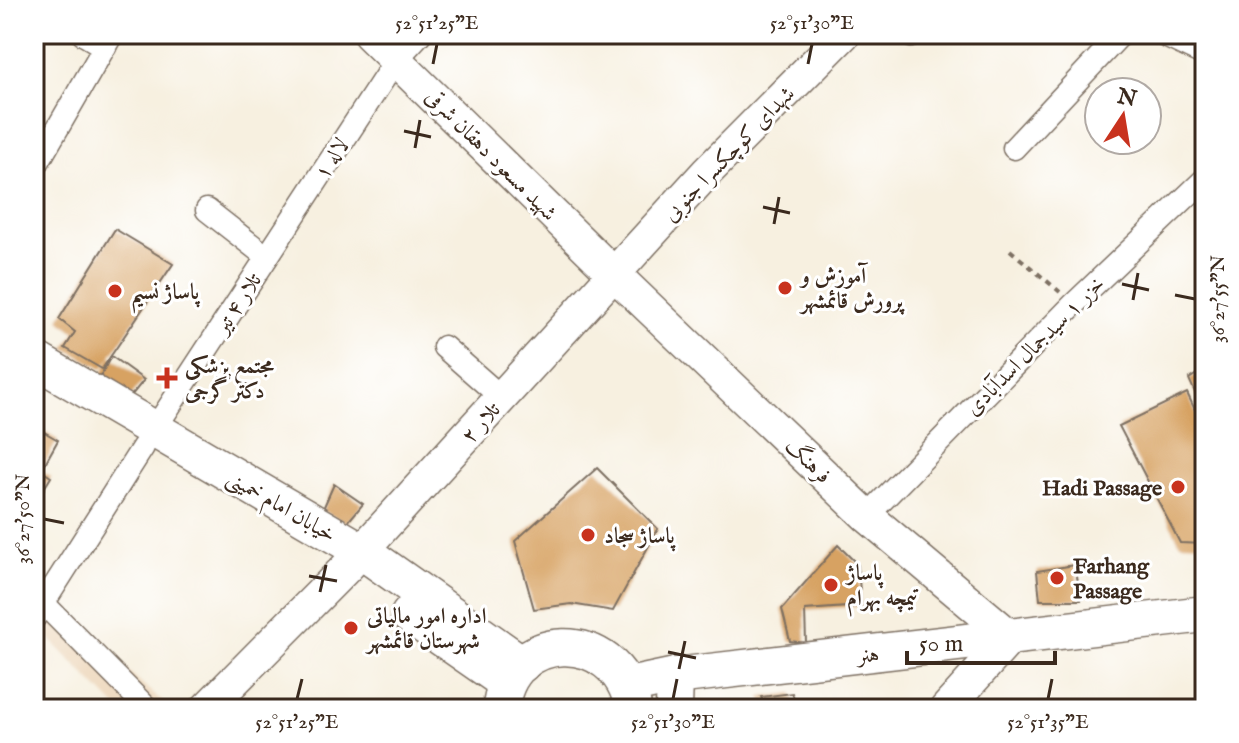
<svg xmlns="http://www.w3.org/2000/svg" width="1239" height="743" viewBox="0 0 1239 743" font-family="'IM FELL English',Amiri,serif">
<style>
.built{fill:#edd7bb}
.building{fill:#d7a262}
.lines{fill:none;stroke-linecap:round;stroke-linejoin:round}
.minor-casing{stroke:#7d6f62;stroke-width:25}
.secondary-casing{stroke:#7d6f62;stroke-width:35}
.primary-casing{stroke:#7d6f62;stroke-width:39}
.path{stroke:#7d6f62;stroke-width:4;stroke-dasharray:6 6;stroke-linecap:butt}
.minor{stroke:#fff;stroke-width:22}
.secondary{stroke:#fff;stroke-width:32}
.primary{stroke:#fff;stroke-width:36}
.ticks{fill:none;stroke:#3b2a1e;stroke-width:3}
.poi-dot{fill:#c8321e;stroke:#fff;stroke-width:3}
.labels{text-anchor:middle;stroke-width:6;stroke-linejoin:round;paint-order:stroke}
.street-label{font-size:22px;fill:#3b2a1e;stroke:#fff}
.poi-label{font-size:22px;font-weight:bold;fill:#3b2a1e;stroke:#fff;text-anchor:start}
.neatline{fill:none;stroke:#3b2a1e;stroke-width:3}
.ticks-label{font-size:20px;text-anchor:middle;fill:#3b2a1e}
</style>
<rect width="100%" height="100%" fill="#fff"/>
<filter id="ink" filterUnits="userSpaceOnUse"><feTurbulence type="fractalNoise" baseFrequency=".0125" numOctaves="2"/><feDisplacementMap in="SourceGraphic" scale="16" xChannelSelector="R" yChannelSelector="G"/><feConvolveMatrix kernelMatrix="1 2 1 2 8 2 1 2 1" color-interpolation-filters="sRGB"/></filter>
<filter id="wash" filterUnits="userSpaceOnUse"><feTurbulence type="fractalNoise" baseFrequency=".006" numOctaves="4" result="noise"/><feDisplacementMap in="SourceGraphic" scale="32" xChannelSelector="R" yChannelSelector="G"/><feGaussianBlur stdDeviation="1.8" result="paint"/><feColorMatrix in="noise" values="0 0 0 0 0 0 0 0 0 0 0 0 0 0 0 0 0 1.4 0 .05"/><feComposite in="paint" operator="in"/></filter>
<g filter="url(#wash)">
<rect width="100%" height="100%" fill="#f7f0e0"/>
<polygon class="built" points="133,480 55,606 165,704 162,709 118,709 39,628 34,636 34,605"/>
<g id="blocks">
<g class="building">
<polygon points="115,229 173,264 102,369 65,348 75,332 59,319"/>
<polygon points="111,356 144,380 131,396 99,379"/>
<polygon points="1205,369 1205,415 1189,379"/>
<polygon points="1187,393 1205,431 1205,544 1180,543 1119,426"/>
<polygon points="34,426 58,440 44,465 34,459"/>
<polygon points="34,466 51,477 34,505"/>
<polygon points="597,468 658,529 613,611 571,604 534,609 515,541"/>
<polygon points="334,484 363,504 347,523 322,511"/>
<polygon points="838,545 858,565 861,606 805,610 806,643 790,641 782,609"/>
<polygon points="1075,565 1081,600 1040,600 1037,571"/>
<polygon points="792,693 798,709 766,709 761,697"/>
</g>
</g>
</g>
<g filter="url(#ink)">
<use href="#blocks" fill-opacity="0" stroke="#7d6f62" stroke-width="2"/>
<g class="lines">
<g class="minor-casing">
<g id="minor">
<polyline points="83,34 105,47"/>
<polyline points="909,34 911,36"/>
<polyline points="1161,34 1205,55"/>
<polyline points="1014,148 1121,34"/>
<polyline points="34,169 112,34"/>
<polyline points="207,210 267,257"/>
<polyline points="444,347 502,398"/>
<polyline points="154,430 396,60 420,34"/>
<polyline points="867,516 1074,304 1205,179"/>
<polyline points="43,603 148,709"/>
<polyline points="34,618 143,447"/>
</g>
</g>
<g class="secondary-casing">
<g id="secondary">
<polyline points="369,34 615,275 867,516 1011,637 946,709"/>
<polyline points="206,709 346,568 707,172 844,34"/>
</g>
</g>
<g class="primary-casing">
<g id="primary">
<polyline points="34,359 362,551 522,664"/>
<polyline points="409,615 507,683"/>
<polyline points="628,686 675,676 1205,614"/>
<path d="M501,709c6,-80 116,-84 132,-2"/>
<polyline points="674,709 675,676"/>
</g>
</g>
<polyline class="path" points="1010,250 1060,292"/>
<use href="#minor" class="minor"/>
<use href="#secondary" class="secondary"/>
<use href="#primary" class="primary"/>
</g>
</g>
<path class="ticks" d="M433,64l4,-20M808,64l4,-20M404,131l27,6M415,148l5,-28M763,207l27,6M774,224l5,-27M1122,284l27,6M1175,295l20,4M1133,300l5,-27M44,519l20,4M309,576l28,5M320,592l6,-27M668,652l28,6M679,669l6,-28M297,699l5,-20M673,699l4,-20M1048,699l4,-20"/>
<g class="poi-dot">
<circle cx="785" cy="288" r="8"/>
<circle cx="115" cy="291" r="8"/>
<path d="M163 366h8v8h8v8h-8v8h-8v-8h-8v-8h8z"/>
<circle cx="1178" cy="487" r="8"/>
<circle cx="588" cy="535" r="8"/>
<circle cx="1057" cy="578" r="8"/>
<circle cx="831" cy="585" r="8"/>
<circle cx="351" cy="628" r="8"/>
</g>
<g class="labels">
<g class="street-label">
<text transform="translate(728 153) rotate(-46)" y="8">شهدای کوچکسرا جنوبی</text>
<text transform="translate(492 154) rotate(45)" y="8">شهید مسعود دهقان شرقی</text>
<text transform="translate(331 158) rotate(-57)" y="8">لاله ۱</text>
<text transform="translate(237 303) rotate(-57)" y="8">تلار ۴ تیر</text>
<text transform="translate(1034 345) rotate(-45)" y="8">خزر ۱ سیدجمال اسدآبادی</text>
<text transform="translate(480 422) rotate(-48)" y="8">تلار ۲</text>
<text transform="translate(809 460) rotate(44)" y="8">فرهنگ</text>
<text transform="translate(282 505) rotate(30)" y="8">خیابان امام خمینی</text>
<text transform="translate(868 654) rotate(-7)" y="8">هنر</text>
</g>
<g class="poi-label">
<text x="801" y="283">آموزش و<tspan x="801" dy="25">پرورش قائمشهر</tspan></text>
<text x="131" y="299">پاساژ نسیم</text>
<text x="185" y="373">مجتمع پزشکی<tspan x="185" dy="25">دکتر گرجی</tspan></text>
<text x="1162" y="495" text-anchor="end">Hadi Passage</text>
<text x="604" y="543">پاساژ سجاد</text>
<text x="1073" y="573">Farhang<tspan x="1073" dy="25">Passage</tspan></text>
<text x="847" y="580">پاساژ<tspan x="847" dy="25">تیمچه بهرام</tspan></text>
<text x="367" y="623">اداره امور مالیاتی<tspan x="367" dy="25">شهرستان قائمشهر</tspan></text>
</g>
</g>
<rect width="1239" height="743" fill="none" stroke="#fff" stroke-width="88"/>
<g transform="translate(1123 116) rotate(12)"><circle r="38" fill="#ffffff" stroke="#b1aaa5" stroke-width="2"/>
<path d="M0-6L14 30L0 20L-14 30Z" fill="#c8321e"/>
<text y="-12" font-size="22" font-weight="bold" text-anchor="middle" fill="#3b2a1e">N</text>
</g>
<path d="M907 651v12h148v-12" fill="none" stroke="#3b2a1e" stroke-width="4"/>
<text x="919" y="651" font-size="24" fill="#3b2a1e" stroke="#ffffff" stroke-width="6" paint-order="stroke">50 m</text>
<rect x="44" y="44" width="1151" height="655" class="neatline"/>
<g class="ticks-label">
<text x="437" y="29">52°51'25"E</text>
<text x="812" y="29">52°51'30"E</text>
<text transform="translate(1217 299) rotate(-90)" y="7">36°27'55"N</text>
<text transform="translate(22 519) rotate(-90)" y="7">36°27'50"N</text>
<text x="297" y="728">52°51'25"E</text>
<text x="673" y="728">52°51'30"E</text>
<text x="1048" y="728">52°51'35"E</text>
</g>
</svg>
